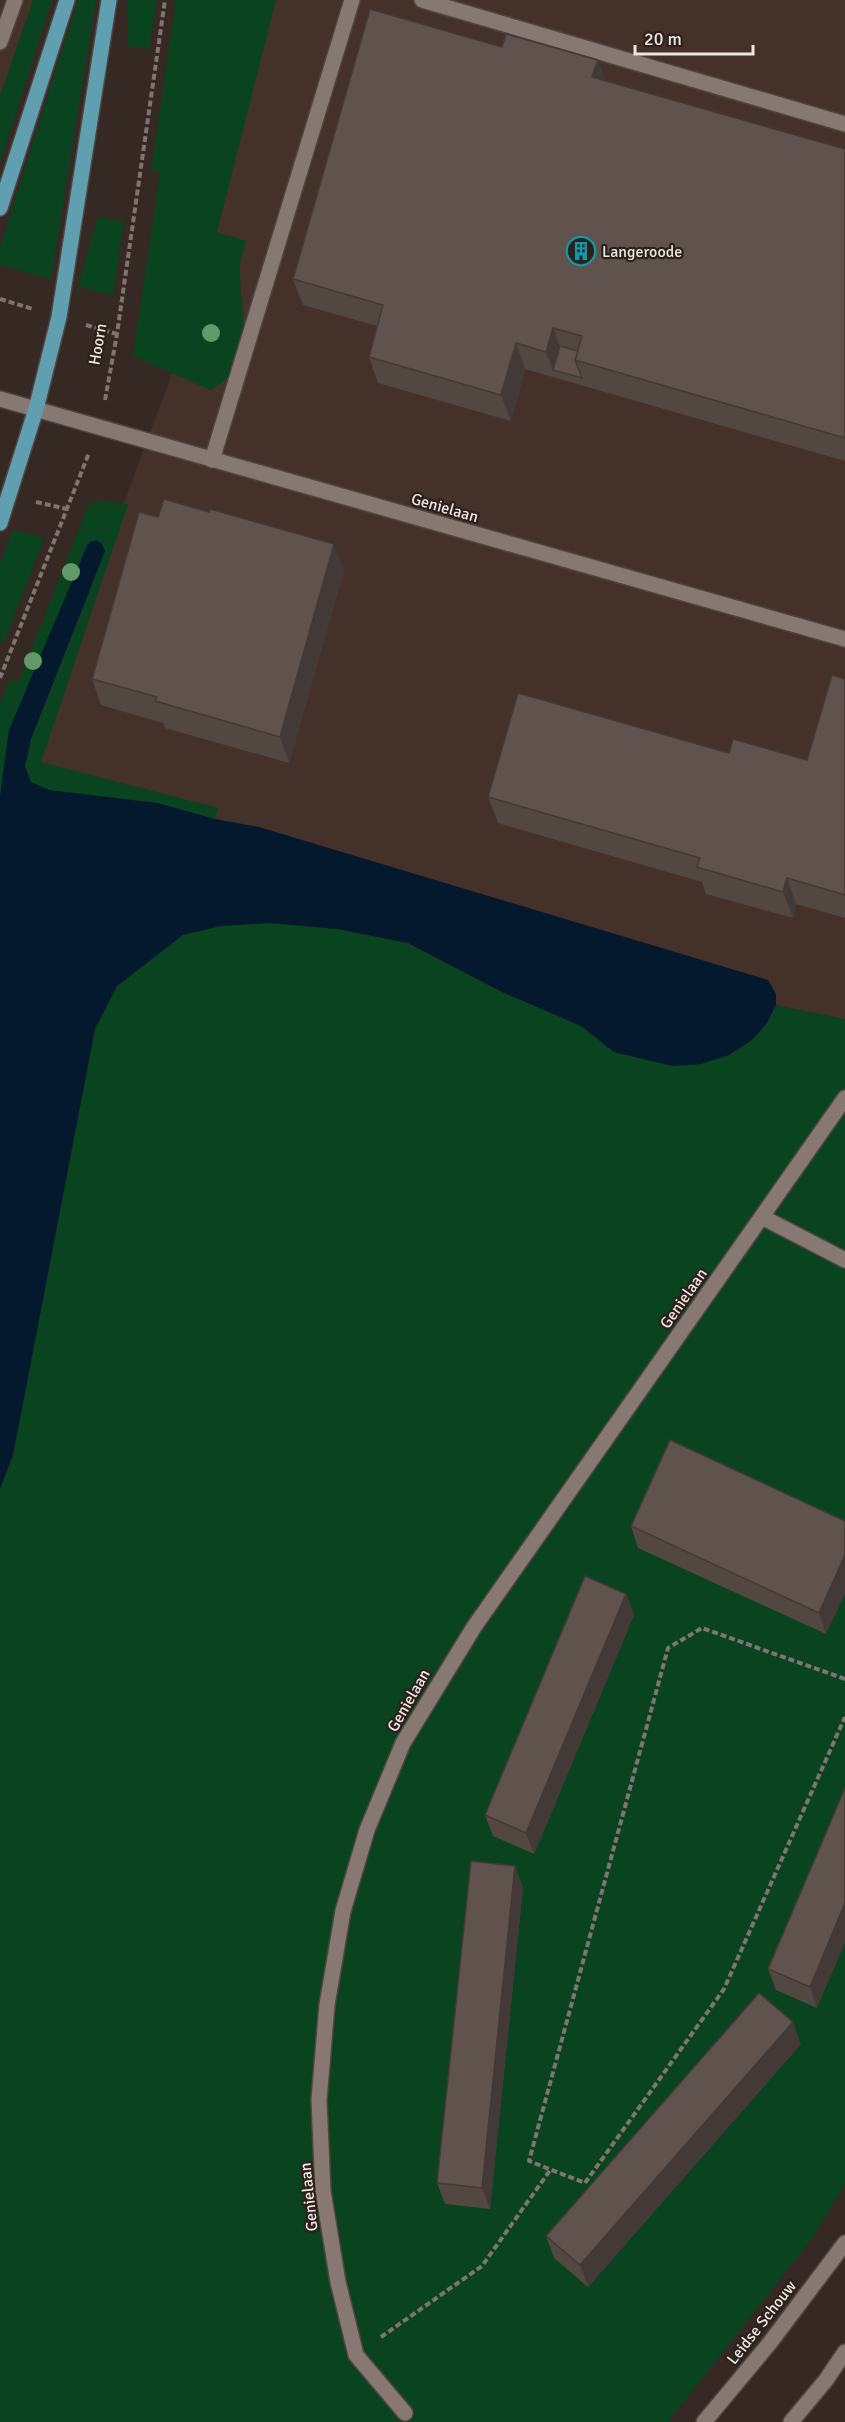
<svg xmlns="http://www.w3.org/2000/svg" width="845" height="2422" viewBox="0 0 845 2422" font-family="Signika,sans-serif">
<style>
.built{fill:#44322a}
.green{fill:#0a431f}
.water{fill:#05192e}
.lines{fill:none;stroke-linecap:round;stroke-linejoin:round}
.minor-casing{stroke:#4f4540;stroke-width:18}
.major-casing{stroke:#4f4540;stroke-width:18}
.path{stroke:#7f7470;stroke-width:4;stroke-dasharray:6 3;stroke-linecap:butt}
.minor{stroke:#887872;stroke-width:15}
.major{stroke:#609fb0;stroke-width:15}
.tree{fill:#619969}
.wall{fill:#534742}
.shaded-wall{fill:#433936}
.building{fill:#60524d;stroke:#433936;stroke-width:1.5}
.labels{text-anchor:middle;stroke-width:4.5;stroke-linejoin:round;paint-order:stroke}
.poi-label{font-size:16px;fill:#efe6e3;stroke:#2c201b;text-anchor:start}
.street-label{font-size:16px;fill:#efe6e3;stroke:#2c201b}
</style>
<rect width="100%" height="100%" fill="#362924"/>
<g class="built">
<polygon points="0,0 53,0 0,130"/>
<polygon points="268,0 845,0 845,1033 13,801 180,352"/>
</g>
<g class="green">
<polygon points="33,0 52,0 0,163 0,96"/>
<polygon points="78,0 96,0 51,279 0,265 0,247"/>
<polygon points="127,0 157,0 149,49 128,46"/>
<path d="M176,0h100l-59,232 29,9c-2,8 -6,18 -6,27 -1,45 20,96 -30,122l-77,-34 27,-184 -9,-1z"/>
<polygon points="98,217 124,221 113,296 78,286"/>
<polygon points="97,501 128,504 41,762 218,808 215,819 158,803 49,790 31,782 25,766 31,739 105,551 0,796 0,703 10,679 18,683 86,511 90,504"/>
<polygon points="13,530 44,538 4,642 0,641 0,564"/>
<polygon points="269,923 338,929 408,943 502,992 548,1009 581,1026 614,1052 701,1064 729,1055 752,1040 767,1023 776,1005 845,1019 845,2184 812,2238 668,2422 0,2422 0,1489 13,1455 95,1029 117,986 183,935 221,926"/>
</g>
<polygon class="water" points="97,540 102,544 105,551 31,739 25,766 31,782 49,790 158,803 215,819 259,827 768,980 776,994 776,1005 767,1023 752,1040 729,1055 701,1064 672,1066 614,1052 581,1026 502,992 408,943 337,929 269,923 221,926 183,935 117,986 95,1029 13,1455 0,1489 0,796 9,730 87,546 90,542"/>
<g class="lines">
<g class="minor-casing">
<g id="minor">
<polyline points="422,0 845,124"/>
<polyline points="0,42 15,0"/>
<polyline points="0,399 845,639"/>
<polyline points="212,460 352,0"/>
<polyline points="762,1217 845,1260"/>
<polyline points="405,2413 356,2355 338,2282 323,2191 319,2100 327,2005 343,1911 367,1830 403,1743 474,1627 845,1098"/>
<polyline points="704,2422 769,2344 845,2243"/>
<polyline points="791,2422 826,2380 845,2352"/>
</g>
</g>
<g class="major-casing">
<g id="major">
<polyline points="0,208 67,0"/>
<polyline points="0,523 36,409 59,317 109,0"/>
</g>
</g>
<g class="path">
<polyline points="0,299 33,309"/>
<polyline points="86,325 117,334"/>
<polyline points="105,400 117,334 165,0"/>
<polyline points="36,502 67,509"/>
<polyline points="0,678 89,453"/>
<polyline points="845,1679 702,1628 668,1648 529,2161 585,2183 724,1989 845,1717"/>
<polyline points="381,2337 482,2266 551,2169"/>
</g>
<use href="#minor" class="minor"/>
<use href="#major" class="major"/>
</g>
<g class="tree">
<circle cx="211" cy="333" r="9"/>
<circle cx="71" cy="572" r="9"/>
<circle cx="33" cy="661" r="9"/>
</g>
<g class="wall">
<polygon points="502,47 598,60 605,81 845,149 845,461 525,369 511,421 378,383 369,357 377,326 303,305 293,279"/>
<polygon points="344,570 289,763 165,728 163,723 101,705 92,679"/>
<polygon points="845,679 845,918 796,904 793,918 706,894 702,882 498,823 488,797 729,753 807,760"/>
<polygon points="845,1521 826,1634 638,1548 631,1526"/>
<polygon points="626,1594 634,1615 534,1854 493,1836 485,1815"/>
<polygon points="845,1788 817,2008 776,1990 768,1969"/>
<polygon points="523,1887 490,2209 445,2204 437,2183"/>
<polygon points="801,2044 588,2287 554,2258 546,2236"/>
</g>
<g class="shaded-wall">
<polygon points="598,60 607,86 592,77"/>
<polygon points="553,328 563,354 553,370 546,352"/>
<polygon points="516,343 525,369 511,421 501,395"/>
<polygon points="334,544 344,570 289,763 280,737"/>
<polygon points="787,878 796,904 793,918 783,892"/>
<polygon points="845,1555 845,1594 826,1634 819,1613"/>
<polygon points="626,1594 634,1615 534,1854 526,1833"/>
<polygon points="515,1866 523,1887 490,2209 482,2188"/>
<polygon points="845,1903 845,1943 817,2008 810,1987"/>
<polygon points="793,2022 801,2044 588,2287 580,2265"/>
</g>
<g class="building">
<polygon points="370,9 502,47 506,34 598,60 592,77 845,149 845,438 575,360 582,336 553,328 546,352 516,343 501,395 369,357 383,305 293,279"/>
<polygon points="560,346 578,351 575,360 582,378 553,370"/>
<polygon points="164,499 209,512 210,509 334,544 280,737 155,701 157,697 92,679 139,512 158,517"/>
<polygon points="832,675 845,679 845,895 787,878 783,892 697,867 700,858 488,797 518,693 729,753 733,739 807,760"/>
<polygon points="670,1440 845,1521 845,1555 819,1613 631,1526"/>
<polygon points="585,1576 626,1594 526,1833 485,1815"/>
<polygon points="845,1788 845,1903 810,1987 768,1969"/>
<polygon points="471,1861 515,1866 482,2188 437,2183"/>
<polygon points="759,1993 793,2022 580,2265 546,2236"/>
</g>
<defs>
<g id="building-ring" transform="scale(1.5)"><circle r="9.5" fill="#2c201b" stroke="#0f9aa8" stroke-width="1.5"/><path d="M-4-6H4V6H1V3H-1V6H-4ZM-2.5-4.3h1.7v1.8h-1.7ZM.8-4.3h1.7v1.8H.8ZM-2.5-1h1.7V.8h-1.7ZM.8-1h1.7V.8H.8Z" fill="#0f9aa8"/></g>
</defs>
<g fill-rule="evenodd">
<use href="#building-ring" x="581" y="251"/>
</g>
<g class="labels">
<g class="poi-label">
<text x="602" y="257">Langeroode</text>
</g>
<g class="street-label">
<text transform="translate(97 344) rotate(-80)" y="6">Hoorn</text>
<text transform="translate(445 507) rotate(16)" y="6">Genielaan</text>
<text transform="translate(683 1298) rotate(-55)" y="6">Genielaan</text>
<text transform="translate(408 1700) rotate(-60)" y="6">Genielaan</text>
<text transform="translate(308 2197) rotate(-96)" y="6">Genielaan</text>
<text transform="translate(761 2322) rotate(-52)" y="6">Leidse Schouw</text>
</g>
</g>
<path d="M635 45v9h118v-9" fill="none" stroke="#efe6e3" stroke-width="3"/>
<text x="644" y="45" font-size="18" fill="#efe6e3" stroke="#2c201b" stroke-width="4.5" paint-order="stroke">20 m</text>
</svg>
